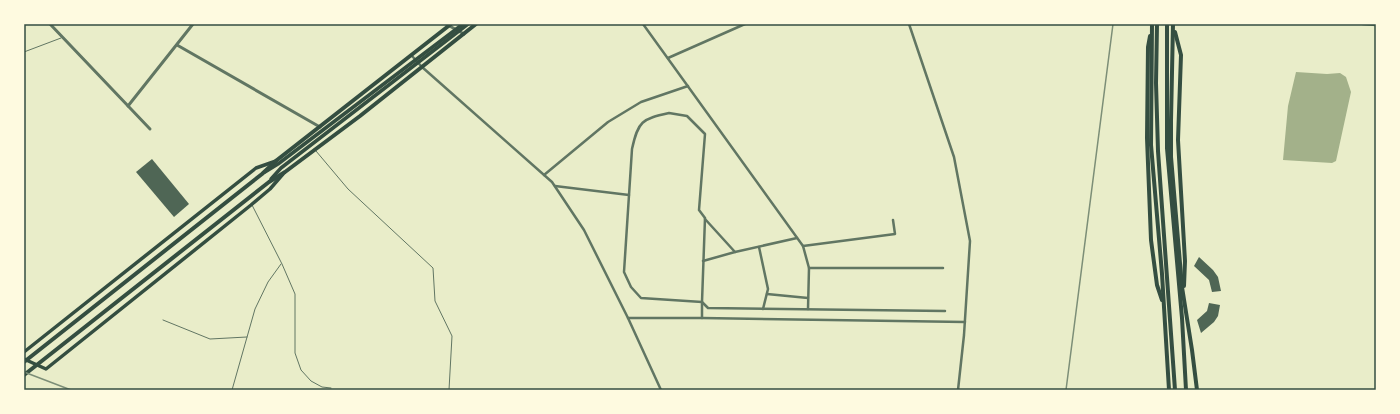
<svg xmlns="http://www.w3.org/2000/svg" width="1400" height="414" viewBox="0 0 1400 414" font-family="'IBM Plex Sans',sans-serif">
<style>
.water{fill:#a3b18a}
.building{fill:#4f6655}
.lines{fill:none;stroke-linecap:round;stroke-linejoin:round}
.service{stroke:#617663;stroke-width:1}
.minor{stroke:#617663;stroke-width:2.5}
.tertiary{stroke:#617663;stroke-width:3}
.secondary{stroke:#344e41;stroke-width:3.5}
.primary{stroke:#344e41;stroke-width:4}
.trunk{stroke:#344e41;stroke-width:4}
.rail{stroke:#7c8e77;stroke-width:1.5}
.neatline{fill:none;stroke:#344e41;stroke-width:1.5}
</style>
<rect width="100%" height="100%" fill="#e9edc9"/>
<polygon class="water" points="1296,72 1327,74 1340,73 1346,77 1351,92 1336,161 1332,163 1283,160 1288,106"/>
<g class="building">
<polygon points="152,159 189,204 174,217 136,172"/>
<polygon points="1199,257 1213,270 1218,277 1221,291 1212,292 1209,280 1194,266"/>
<polygon points="1209,303 1220,305 1218,316 1214,322 1201,333 1197,320 1207,311"/>
</g>
<g class="lines">
<g class="service">
<polyline points="24,52 61,38"/>
<polyline points="316,151 348,189 433,268 435,301 452,336 449,390"/>
<polyline points="252,205 282,264 295,294 295,353 301,370 311,381 322,387 331,388"/>
<polyline points="163,320 210,339 247,337"/>
<polyline points="232,390 255,309 268,282 281,264"/>
</g>
<g class="minor">
<polyline points="643,24 803,246 895,234 893,220"/>
<polyline points="909,24 954,157 970,241 964,335 958,390"/>
<polyline points="1363,24 1376,25"/>
<polyline points="412,56 422,67 552,182 584,230 628,318 661,390"/>
<polyline points="668,58 745,24"/>
<path d="M669,113l18,3 18,18 -6,76 6,8 -3,84 -61,-4 -10,-11 -7,-15 8,-123c6,-28 10,-30 37,-36z"/>
<polyline points="544,175 608,122 641,102 688,86"/>
<polyline points="555,186 629,195"/>
<polyline points="705,219 735,252"/>
<polyline points="803,246 809,268"/>
<polyline points="759,247 768,289 763,309"/>
<polyline points="703,261 735,252 797,238"/>
<polyline points="767,294 808,298"/>
<polyline points="702,302 708,308 945,311"/>
<polyline points="808,309 809,268 943,268"/>
<polyline points="628,318 702,318 965,322"/>
<polyline points="702,318 702,303"/>
</g>
<g class="tertiary">
<polyline points="50,24 150,129"/>
<polyline points="446,24 464,34"/>
<polyline points="177,45 320,127"/>
<polyline points="128,106 193,24"/>
</g>
<g class="secondary">
<polyline points="265,172 278,164 463,24"/>
<polyline points="271,179 281,168 468,24"/>
<polyline points="24,352 256,168 276,161"/>
<polyline points="24,359 46,369 251,205 270,189 283,174"/>
</g>
<g class="primary">
<polyline points="1152,24 1151,145 1162,274 1169,390"/>
<polyline points="1173,24 1171,120 1171,157 1182,287 1192,350 1197,390"/>
<polyline points="1175,32 1181,55 1178,140 1185,261 1184,286"/>
<polyline points="1150,36 1148,47 1147,138 1151,240 1157,285 1162,300"/>
<polyline points="24,362 262,174 277,160 451,24"/>
<polyline points="24,375 269,182 285,172 360,116 476,24"/>
</g>
<g class="trunk">
<polyline points="1157,24 1156,83 1158,151 1175,390"/>
<polyline points="1167,24 1167,148 1182,318 1186,390"/>
</g>
<g class="rail">
<polyline points="24,372 71,390"/>
<polyline points="1066,390 1113,24"/>
</g>
</g>
<rect width="1400" height="414" fill="none" stroke="#fefae0" stroke-width="50"/>
<rect x="25" y="25" width="1350" height="364" class="neatline"/>
</svg>
